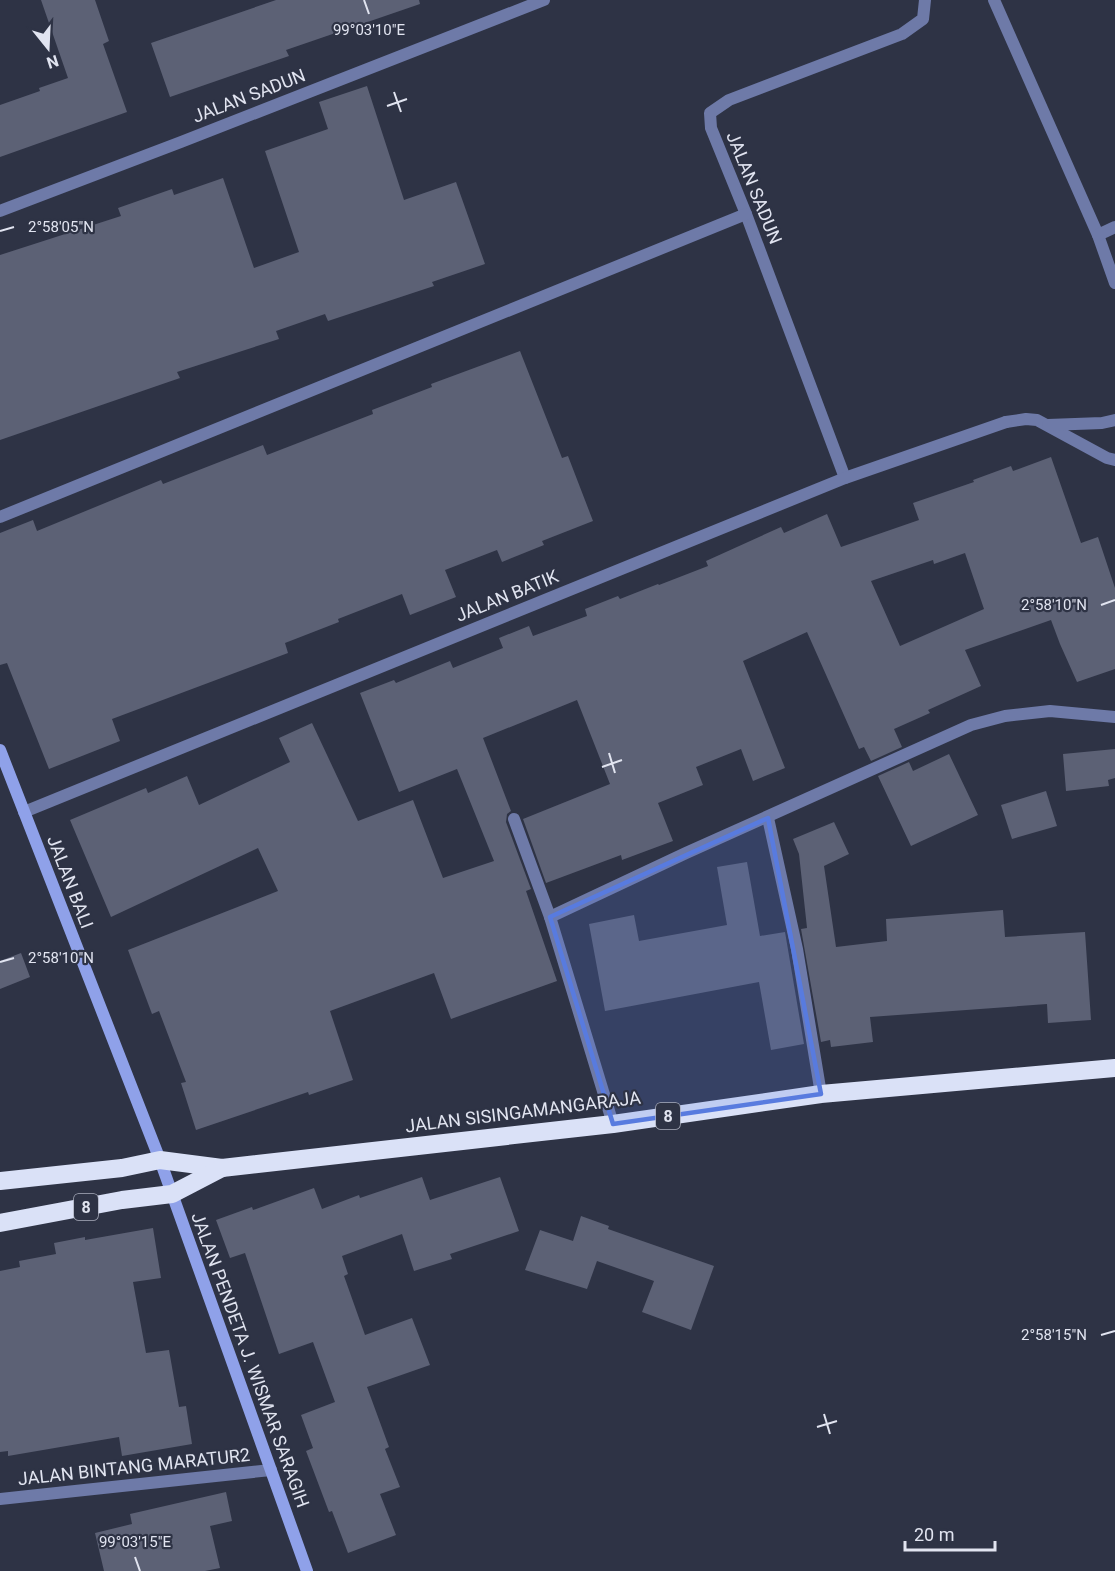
<svg xmlns="http://www.w3.org/2000/svg" width="1115" height="1571" viewBox="0 0 1115 1571" font-family="Roboto,sans-serif">
<style>
.building{fill:#5c6175;fill-rule:evenodd}
.lines{fill:none;stroke-linecap:round;stroke-linejoin:round}
.lane{stroke:#6e7aa8;stroke-width:12}
.street{stroke:#6e7aa8;stroke-width:12}
.secondary{stroke:#8fa1e9;stroke-width:12}
.highway{stroke:#dae1f7;stroke-width:18}
.marked{fill:#587bdf;fill-opacity:0.2;stroke:#587bdf;stroke-width:4.5;stroke-linejoin:round}
.ticks{fill:none;stroke:#e1e4f0;stroke-width:2}
.labels{text-anchor:middle;stroke-width:4.5;stroke-linejoin:round;paint-order:stroke}
.shield{fill:#2e3345;stroke:#abafbd;stroke-width:1.5}
.shield-label{font-size:16px;font-weight:bold;fill:#e1e4f0}
.street-label{font-size:18px;fill:#e1e4f0;stroke:#2e3345}
.ticks-label{font-size:15px;text-anchor:middle;fill:#e1e4f0;stroke:#2e3345;stroke-width:4.5;stroke-linejoin:round;paint-order:stroke}
</style>
<rect width="100%" height="100%" fill="#2e3345"/>
<g class="building">
<polygon points="41,0 95,0 109,41 103,44 127,112 0,157 0,105 40,91 39,88 68,78"/>
<polygon points="276,0 419,0 420,4 286,50 289,56 170,97 151,43"/>
<polygon points="367,86 404,200 456,182 485,264 432,282 434,286 328,321 325,314 276,331 279,339 177,372 180,378 0,440 0,255 121,216 118,208 172,189 174,195 223,178 254,268 299,252 265,151 328,129 319,102"/>
<polygon points="520,351 562,458 568,456 593,521 542,541 544,545 502,562 497,550 445,570 456,597 410,615 402,594 338,619 339,622 285,643 288,653 112,719 120,741 49,769 7,663 0,665 0,533 33,520 37,531 161,480 163,484 263,445 267,455 373,414 372,410 432,387 431,384"/>
<path d="M1051,457l30,86 17,-6 17,51v81l-38,13 -17,-38 -9,-24 -86,30 16,36 -53,24 2,3 -36,16 8,18 -31,14 -7,-14 -5,2 -52,-117 -64,29 42,107 -32,13 -12,-32 -45,18 7,18 -45,18 15,38 -51,19 -1,-5 -75,28 -23,-64 87,-35 -33,-84 -94,38 28,73 -4,3 -1,8 25,67 -5,2 31,90 -106,38 -17,-46 -104,38 23,69 -44,15 -1,-3 -112,38 -15,-47 5,-1 -27,-71 -7,3 -24,-64 150,-59 -20,-43 -147,69 -41,-97 76,-32 2,5 39,-17 12,29 91,-43 -11,-24 33,-15 46,98 55,-21 30,78 51,-17 -37,-92 -58,23 -39,-99 34,-13 2,3 54,-22 3,7 50,-20 -4,-10 30,-12 4,10 54,-20 -2,-7 33,-13 2,3 38,-15 1,1 49,-19 -2,-5 75,-34 3,6 43,-19 14,33 78,-27 -6,-17 61,-21 -1,-2 38,-14 2,5zM965,553l19,56 -84,37 -29,-65 62,-21 1,4z"/>
<polygon points="1115,749 1115,778 1108,780 1109,786 1066,791 1063,754"/>
<polygon points="949,754 978,815 911,846 878,776 909,762 913,771"/>
<polygon points="1046,791 1057,826 1012,839 1001,805"/>
<polygon points="834,822 849,854 824,866 836,947 887,941 886,919 1003,910 1005,937 1085,932 1091,1020 1048,1023 1047,1004 870,1017 873,1042 831,1047 830,1040 821,1042 801,929 807,928 799,854 793,839"/>
<polygon points="747,862 760,936 785,932 804,1044 771,1050 759,982 605,1011 589,924 634,915 639,941 727,925 717,867"/>
<polygon points="21,953 30,977 0,989 0,961"/>
<polygon points="422,1177 430,1200 500,1177 519,1231 450,1254 452,1259 414,1271 402,1234 342,1256 348,1274 344,1276 365,1335 412,1318 430,1365 367,1387 389,1447 385,1449 400,1487 380,1494 396,1535 348,1553 332,1511 329,1512 306,1451 313,1448 301,1415 335,1402 313,1342 279,1354 245,1253 230,1258 216,1220 252,1207 253,1210 314,1188 322,1209 359,1195 360,1198"/>
<polygon points="581,1216 609,1226 608,1229 714,1266 691,1330 642,1312 654,1281 597,1261 587,1289 525,1270 540,1230 573,1241"/>
<polygon points="153,1228 161,1278 133,1282 146,1353 169,1350 179,1407 186,1406 192,1444 122,1456 119,1437 8,1456 8,1451 0,1452 0,1271 20,1267 19,1261 56,1254 54,1243 85,1237 85,1240"/>
<polygon points="226,1492 232,1521 210,1526 220,1568 205,1571 104,1571 95,1533 132,1524 130,1514"/>
</g>
<g class="lines">
<g class="lane">
<polyline points="994,0 1098,235 1115,283"/>
<polyline points="1098,235 1115,227"/>
<polyline points="1006,422 1026,419 1037,420 1107,458 1115,460"/>
<polyline points="1048,425 1102,423 1115,420"/>
</g>
<g class="street">
<polyline points="0,211 181,142 544,0"/>
<polyline points="845,478 746,214 711,128 710,113 729,100 902,34 923,19 925,0"/>
<polyline points="0,517 746,214"/>
<polyline points="24,812 845,478 1006,422"/>
<polyline points="768,818 797,949 821,1094"/>
<polyline points="514,819 550,917 613,1124"/>
<polyline points="550,917 686,853 971,725 1005,716 1050,711 1115,717"/>
<polyline points="0,1499 271,1470"/>
</g>
<polyline class="secondary" points="0,750 160,1160 307,1571"/>
<g class="highway">
<polyline points="0,1181 122,1168 160,1160 222,1168 613,1124 821,1094 1115,1068"/>
<polyline points="0,1223 122,1200 172,1194 222,1168"/>
</g>
</g>
<path class="marked" d="M768,818l53,276 -208,30 -63,-207z"/>
<path class="ticks" d="M364,0l5,14M394,92l7,20M387,106l20,-7M0,231l14,-4M1101,605l14,-5M609,753l6,20M602,767l20,-7M0,962l14,-4M1101,1335l14,-4M824,1414l6,20M817,1427l20,-6M135,1557l5,14"/>
<g class="labels">
<g class="shield">
<rect x="656" y="1103" width="24" height="26" rx="4.5"/>
<rect x="74" y="1194" width="24" height="26" rx="4.5"/>
</g>
<g class="shield-label">
<text x="668" y="1122">8</text>
<text x="86" y="1213">8</text>
</g>
<g class="street-label">
<text transform="translate(249 96) rotate(-21)" y="6">JALAN SADUN</text>
<text transform="translate(754 188) rotate(68)" y="6">JALAN SADUN</text>
<text transform="translate(507 596) rotate(-22)" y="6">JALAN BATIK</text>
<text transform="translate(70 882) rotate(69)" y="6">JALAN BALI</text>
<text transform="translate(523 1112) rotate(-7)" y="6">JALAN SISINGAMANGARAJA</text>
<text transform="translate(250 1360) rotate(70)" y="6">JALAN PENDETA J. WISMAR SARAGIH</text>
<text transform="translate(134 1467) rotate(-6)" y="6">JALAN BINTANG MARATUR2</text>
</g>
</g>
<g class="ticks-label">
<text x="369" y="35">99°03'10"E</text>
<text x="61" y="232">2°58'05"N</text>
<text x="1054" y="610">2°58'10"N</text>
<text x="61" y="963">2°58'10"N</text>
<text x="1054" y="1340">2°58'15"N</text>
<text x="135" y="1547">99°03'15"E</text>
</g>
<g transform="translate(48 48) rotate(162)" stroke="#2e3345" stroke-width="4.5" paint-order="stroke">
<path d="M0-4.5L10 22L0 15L-10 22Z" fill="#e1e4f0"/>
<text y="-9" font-size="16" font-weight="bold" text-anchor="middle" fill="#e1e4f0">N</text>
</g>
<path d="M905 1541v9h90v-9" fill="none" stroke="#e1e4f0" stroke-width="3"/>
<text x="914" y="1541" font-size="18" fill="#e1e4f0" stroke="#2e3345" stroke-width="4.5" paint-order="stroke">20 m</text>
</svg>
